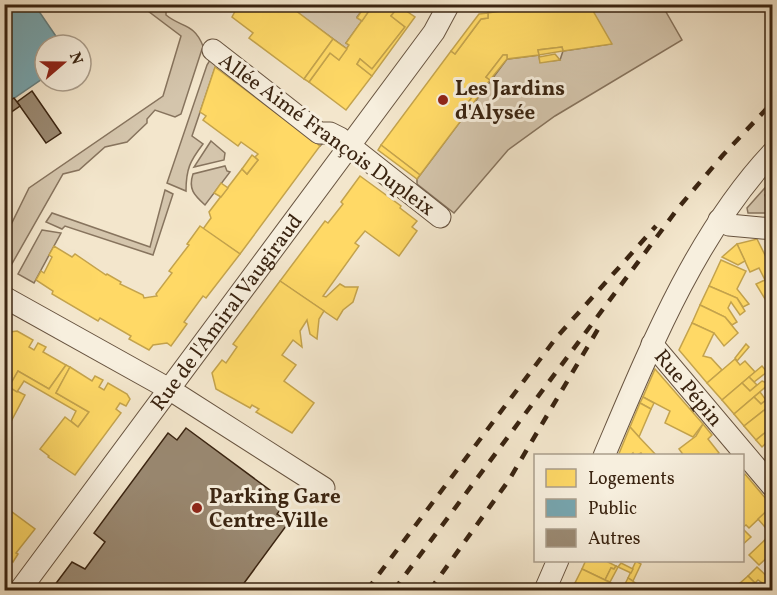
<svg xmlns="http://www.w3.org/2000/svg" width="777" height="595" viewBox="0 0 777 595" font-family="Vollkorn,serif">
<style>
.green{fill:#d4c5ac;stroke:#87745e;stroke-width:1.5}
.homes{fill:#ffd966;stroke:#c4a34c;stroke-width:1.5}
.public{fill:#76a5af;stroke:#647e80;stroke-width:1.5}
.building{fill:#9a8972;stroke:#3a2411;stroke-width:1.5}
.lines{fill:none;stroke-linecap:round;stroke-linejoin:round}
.minor-casing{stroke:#685440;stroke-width:23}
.minor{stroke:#f7efde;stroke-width:21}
.rail{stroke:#3a2411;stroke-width:4.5;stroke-dasharray:10 10;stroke-linecap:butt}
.poi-dot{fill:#8f2418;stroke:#f7efde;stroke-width:2}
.labels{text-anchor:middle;stroke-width:6;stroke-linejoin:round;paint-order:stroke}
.poi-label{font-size:21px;font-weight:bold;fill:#3a2411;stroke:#f7efde;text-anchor:start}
.street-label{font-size:21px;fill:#3a2411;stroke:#f7efde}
</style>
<rect width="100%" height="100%" fill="#f3e6cc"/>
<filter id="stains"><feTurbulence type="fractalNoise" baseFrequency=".00333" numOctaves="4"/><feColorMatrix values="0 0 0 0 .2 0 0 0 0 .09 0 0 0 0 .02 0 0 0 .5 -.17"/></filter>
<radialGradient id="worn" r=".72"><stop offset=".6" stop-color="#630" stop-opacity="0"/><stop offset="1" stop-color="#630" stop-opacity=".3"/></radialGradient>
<g class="green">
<path d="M140,5h18l8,6v4c16,13 28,8 37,31l-22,68 -6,3 -20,-7 -8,9v4l-20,19 -22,5 -26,23 -16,4 -54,95 -4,-3v-29l24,-49 134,-92 18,-60z"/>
<polygon points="287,5 366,5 357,17 362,21 346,43 349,45 347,49"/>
<polygon points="589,5 662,5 682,40 555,116 508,150 454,213 417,184 417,179 507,59 539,55 540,62 560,60 563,51 611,44"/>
<path d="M210,60l113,83 -3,3 -105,-78 -23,68 11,8c-13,17 -17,25 -17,47l-19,-8 40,-118z"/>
<polygon points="211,141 225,153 224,160 194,167"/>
<path d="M225,166l2,5 3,1 -25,33c-11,-10 -17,-16 -12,-31z"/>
<polygon points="772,180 772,192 765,195 771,213 748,213 747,208"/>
<polygon points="165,190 173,194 153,255 65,226 62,229 46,222 52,213 150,247"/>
<polygon points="42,230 61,233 34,283 18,274"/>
</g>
<g class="homes">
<polygon points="239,4 287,4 333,39 304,79 249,38 253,33 232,17"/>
<polygon points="366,4 397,4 399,6 391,16 405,27 372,69 360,59 357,64 372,76 346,110 309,82 330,53 339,60 349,45 346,43 371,8"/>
<polygon points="366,4 371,8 362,21 357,18"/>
<polygon points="545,4 589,4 612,44 563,51 562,47 538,50 539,55 507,59 507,55 503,55 486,77 490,80 484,88 480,86 462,111 466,114 420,175 381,145 451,51 455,54 481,19 488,18 488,13"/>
<polygon points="399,6 415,17 372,76 357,64 360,59 372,69 405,27 391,16"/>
<polygon points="488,13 488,18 481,19 455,54 451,51 479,14"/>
<polygon points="333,39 347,49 339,60 330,53 309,82 304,79"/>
<polygon points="562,47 563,51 539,55 538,50"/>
<polygon points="555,54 560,60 540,63 539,57"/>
<polygon points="503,55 507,55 507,59 490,80 486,77"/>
<polygon points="215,67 320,146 240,254 203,229 211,218 209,212 242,169 247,174 258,160 255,157 258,154 241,142 238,146 203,120 206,116 200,112"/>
<polygon points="480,86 484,88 466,114 462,111"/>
<polygon points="381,145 420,175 417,179 378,150"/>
<polygon points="252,155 258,160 247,174 242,169"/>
<polygon points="360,176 401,206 400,208 417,221 412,227 417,231 399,256 365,231 355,243 359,246 323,296 326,297 340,284 345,287 358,287 353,302 343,310 337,320 280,281 325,221 328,223 343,204 341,202"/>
<polygon points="221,183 228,188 221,197 214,193"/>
<polygon points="200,226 240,254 206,298 203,296 184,322 187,324 171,346 167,343 153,345 149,350 129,339 131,336 100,318 98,321 52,294 53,291 36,280 41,271 44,273 52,257 49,255 54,246 72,257 75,254 106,275 107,274 121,282 120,284 143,295 144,298 157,296 156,294 172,273 169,271 189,245 187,244"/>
<polygon points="757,239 772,269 772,284 770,286 772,295 765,299 756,284 765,280 759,268 750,272 737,244"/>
<polygon points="737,244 745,261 738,265 722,257"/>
<polygon points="721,260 746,271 737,289 749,304 743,307 737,298 709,286"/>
<polygon points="280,281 324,311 319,319 317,339 310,334 307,320 300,331 302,347 293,340 282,355 296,365 284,381 314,403 292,433 256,412 259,409 252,405 250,408 216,389 212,373 222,360 226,363 237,347 233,344"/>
<polygon points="709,286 737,298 745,311 740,315 731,302 728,308 737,322 732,325 725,317 700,305"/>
<polygon points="700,305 725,317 738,333 724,346 714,333 692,323"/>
<polygon points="692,323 714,333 703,356 711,358 722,370 707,383 679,350"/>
<polygon points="17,331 33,340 29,347 34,350 38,343 46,347 43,352 66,365 49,389 18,371 9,387 25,395 6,431 4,430 4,341 10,332"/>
<polygon points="746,344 749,347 737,361 735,358"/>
<polygon points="735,359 740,365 745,361 755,372 722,400 707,383"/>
<polygon points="66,365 70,367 56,393 89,412 78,427 71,421 76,411 24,381 17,392 9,387 18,371 49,389"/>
<polygon points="762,366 767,372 754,382 749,377"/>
<polygon points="70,367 92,381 95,376 103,380 99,387 104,390 108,383 127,394 130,399 126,406 120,403 116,409 121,413 75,475 48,457 49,456 40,449 65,417 78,427 89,412 56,393"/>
<polygon points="655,369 703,424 693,437 665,423 670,411 643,397"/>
<polygon points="749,377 757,385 750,391 742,383"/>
<polygon points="762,381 769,384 734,414 722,400 742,383 750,391"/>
<polygon points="760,392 766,400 761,404 754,397"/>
<polygon points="643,397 654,403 651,409 640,403"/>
<polygon points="754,397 761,404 770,397 772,398 772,404 744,426 734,414"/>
<polygon points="640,403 651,409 639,437 630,427"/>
<polygon points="772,404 772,410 769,413 772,417 772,427 756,440 744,426"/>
<polygon points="703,424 712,435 708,439 719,453 716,456 684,456 679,449 696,436"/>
<polygon points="630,427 639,437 657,456 643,456 641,453 635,456 633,453 630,456 618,456"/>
<polygon points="772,427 772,450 771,451 765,444 762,447 756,440"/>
<polygon points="745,474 772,506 749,528 746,525 742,528 742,477"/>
<polygon points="4,506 35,529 16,553 18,554 13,562 11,560 4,568"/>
<polygon points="772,506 772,553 759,565 749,555 771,534 758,519"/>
<polygon points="742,528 751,537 742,545"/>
<polygon points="586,560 604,560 616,566 614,569 611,568 605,580 582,569"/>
<polygon points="636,561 641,564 633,581 628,578"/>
<polygon points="621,563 633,569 631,573 618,567"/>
<polygon points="616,566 618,567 610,582 605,580 611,568 614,569"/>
<polygon points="757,567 772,581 772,590 758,580 755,583 748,576"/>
<polygon points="582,569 605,580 623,589 609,590 602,587 600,590 589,590 575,583"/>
<polygon points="748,576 755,583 747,590 739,584"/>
<polygon points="628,578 643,588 642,590 622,590"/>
<polygon points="575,583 589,590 572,590"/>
</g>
<polygon class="public" points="4,4 34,4 62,45 45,45 45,77 4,105"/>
<g class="building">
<polygon points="32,91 61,133 46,143 17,102"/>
<polygon points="14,98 20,106 4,117 4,105"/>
<polygon points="186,428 286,502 277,514 289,522 239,590 51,590 72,562 85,569 105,542 94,533 168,433 177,440"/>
</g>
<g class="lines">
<g class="minor-casing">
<g id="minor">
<polyline points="213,50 319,133 330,133 340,138 440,217"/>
<polyline points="719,220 729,225 772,229"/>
<polyline points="4,297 169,389 324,488"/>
<path id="s1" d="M652,344l120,142"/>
<path d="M604,456c44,-103 91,-221 168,-303"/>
<path id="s2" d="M20,590l414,-558 15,-28"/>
<polyline points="545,590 558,560"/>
</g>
</g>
<use href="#minor" class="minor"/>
<g class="rail">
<polyline points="367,590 556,338 656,226"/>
<polyline points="394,590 679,207 723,155 772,103"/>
<polyline points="430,590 509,480 601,324"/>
</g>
</g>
<g class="poi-dot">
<circle cx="443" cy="100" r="6"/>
<circle cx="197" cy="508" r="6"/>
</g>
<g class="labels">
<g class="poi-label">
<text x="455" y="95">Les Jardins<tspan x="455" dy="24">d'Alysée</tspan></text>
<text x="209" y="503">Parking Gare<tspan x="209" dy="24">Centre-Ville</tspan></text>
</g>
<g class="street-label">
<text transform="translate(327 134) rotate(36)" y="7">Allée Aimé François Dupleix</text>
<text dy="7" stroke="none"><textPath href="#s2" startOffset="346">Rue de l'Amiral Vaugiraud</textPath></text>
<text dy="7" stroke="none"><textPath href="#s1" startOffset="57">Rue Pépin</textPath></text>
</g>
</g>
<rect width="777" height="595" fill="none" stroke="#f3e6cc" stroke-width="24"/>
<rect x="6" y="6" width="765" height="583" fill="none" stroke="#3a2411" stroke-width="3"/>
<rect x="12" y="12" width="753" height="571" fill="none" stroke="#3a2411" stroke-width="1.5"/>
<rect x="534" y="454" width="210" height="108" fill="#f7efde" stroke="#ab9e8c" stroke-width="1.5"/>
<rect x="546" y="469" width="30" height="18" fill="#ffd966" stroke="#ab9e8c" stroke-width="1.5"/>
<text x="588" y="484" font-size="18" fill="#3a2411">Logements</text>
<rect x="546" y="499" width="30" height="18" fill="#76a5af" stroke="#ab9e8c" stroke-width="1.5"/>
<text x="588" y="514" font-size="18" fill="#3a2411">Public</text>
<rect x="546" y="529" width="30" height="18" fill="#9a8972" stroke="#ab9e8c" stroke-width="1.5"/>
<text x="588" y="544" font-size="18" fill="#3a2411">Autres</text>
<g transform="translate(63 63) rotate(70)"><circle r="28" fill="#f7efde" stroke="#ab9e8c" stroke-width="1.5"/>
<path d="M0-4.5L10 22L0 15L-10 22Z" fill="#8f2418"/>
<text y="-9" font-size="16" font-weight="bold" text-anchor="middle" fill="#3a2411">N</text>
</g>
<rect width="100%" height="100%" filter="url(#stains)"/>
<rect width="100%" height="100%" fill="url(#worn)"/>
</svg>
